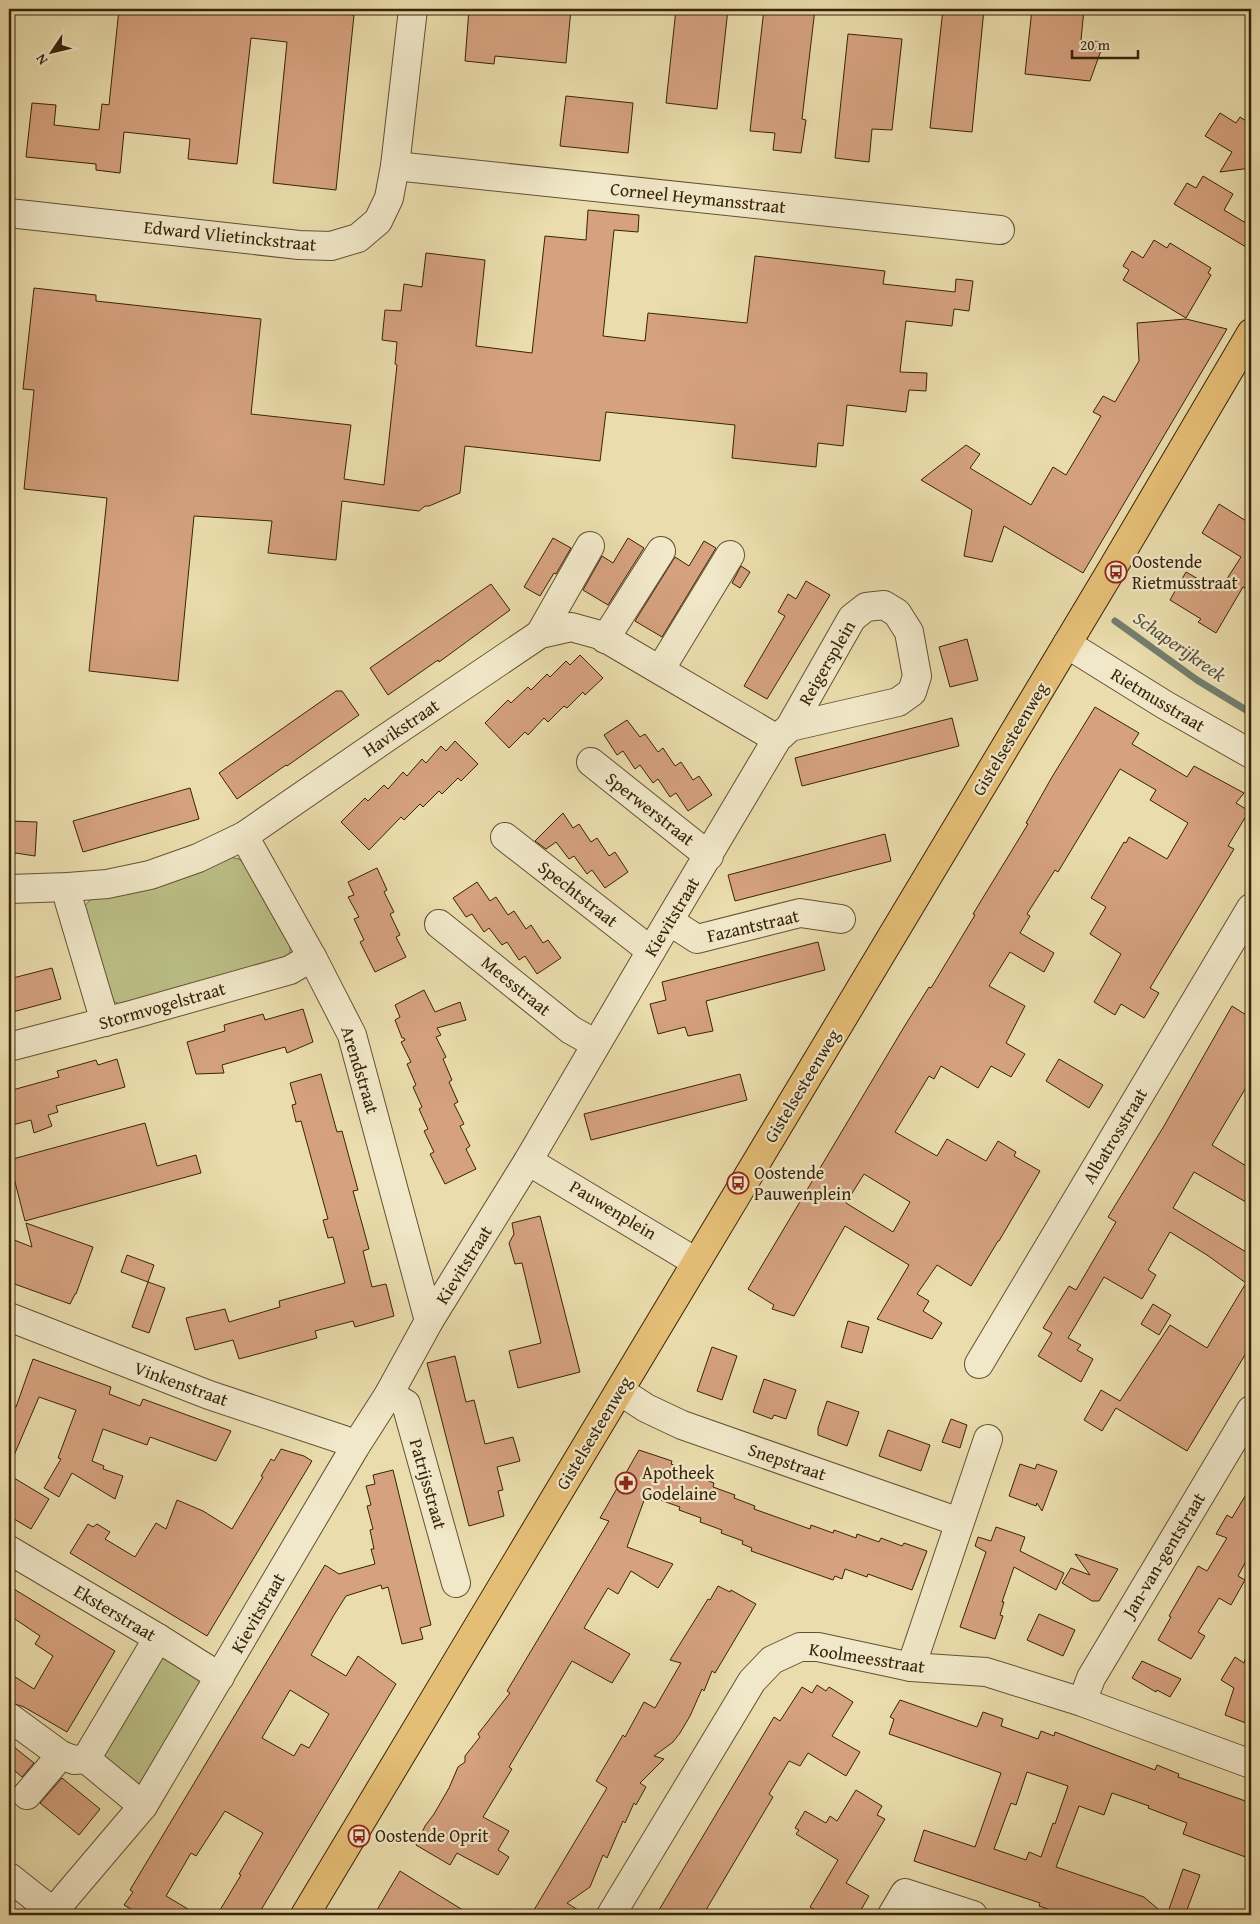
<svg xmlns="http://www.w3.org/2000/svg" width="1260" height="1924" viewBox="0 0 1260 1924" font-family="'Gentium Book Plus',serif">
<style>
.green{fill:#bbbf86;stroke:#7a7148}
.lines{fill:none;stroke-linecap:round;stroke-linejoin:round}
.stream{stroke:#727e6d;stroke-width:7}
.building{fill:#d5a17f;stroke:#382309;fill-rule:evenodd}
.minor-casing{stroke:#645132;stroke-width:30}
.major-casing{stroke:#382309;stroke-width:30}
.minor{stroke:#f1e8c9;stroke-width:28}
.major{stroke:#e5be76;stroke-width:28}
.labels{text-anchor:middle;stroke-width:4.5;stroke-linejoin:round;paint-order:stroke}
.street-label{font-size:18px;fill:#382309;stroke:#f1e8c9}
.poi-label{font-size:18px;fill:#382309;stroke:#f1e8c9;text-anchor:start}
.water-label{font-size:19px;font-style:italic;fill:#55503b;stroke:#f1e8c9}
</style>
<rect width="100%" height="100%" fill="#eadcac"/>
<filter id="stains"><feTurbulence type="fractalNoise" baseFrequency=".004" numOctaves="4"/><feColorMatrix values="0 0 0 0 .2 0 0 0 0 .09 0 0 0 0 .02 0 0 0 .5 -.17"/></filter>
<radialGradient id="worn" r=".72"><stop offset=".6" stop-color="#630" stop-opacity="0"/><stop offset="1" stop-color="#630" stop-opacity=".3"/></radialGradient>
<g class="green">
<polygon points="230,857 239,859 246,865 290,945 290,952 287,958 120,1004 110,1000 84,907 89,901 96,896"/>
<polygon points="161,1655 203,1681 140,1788 100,1758"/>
</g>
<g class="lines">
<polyline class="stream" points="1115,621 1197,680 1251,713"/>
</g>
<g class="building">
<polygon points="119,9 299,9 354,15 336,190 273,183 287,42 251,38 237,164 188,159 190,139 124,132 120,173 96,170 96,164 26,157 32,103 56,105 54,125 99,130 102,104 109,105"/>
<polygon points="469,9 571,9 566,63 495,56 494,64 465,61"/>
<polygon points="676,9 728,9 717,109 666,103"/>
<polygon points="764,9 815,9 802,119 806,120 801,153 773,150 775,133 750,131"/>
<polygon points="943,9 984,9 972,132 930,128"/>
<polygon points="1032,9 1084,9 1081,40 1104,42 1090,81 1025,74"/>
<polygon points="848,34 902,39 892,130 872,129 869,162 835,158"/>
<polygon points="566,96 633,103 628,153 560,146"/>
<polygon points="1220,113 1236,123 1240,117 1249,123 1251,119 1251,168 1220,172 1232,152 1205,136"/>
<polygon points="1203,176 1233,194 1224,210 1251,226 1251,250 1174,204 1187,183 1196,188"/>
<polygon points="588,210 639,215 638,232 614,230 603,336 645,341 648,313 747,323 755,256 885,271 883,284 955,292 956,279 973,281 969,311 954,309 952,326 906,321 900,372 927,373 926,391 909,390 906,412 847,405 843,446 818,443 816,467 732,458 735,425 606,412 600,461 465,446 460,493 429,506 425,506 419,511 342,501 336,560 268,553 272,521 194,516 178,681 89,671 107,498 24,489 34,390 23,389 34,288 96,295 96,301 261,319 251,414 351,425 344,479 384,485 397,365 395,364 397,342 382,340 385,310 401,311 404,284 422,287 426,253 485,260 476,346 532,353 545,236 586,240"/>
<polygon points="1154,240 1167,248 1170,243 1211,268 1208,273 1211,275 1186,318 1123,280 1129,270 1123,266 1132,251 1143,258"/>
<polygon points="1186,319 1227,329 1083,573 1004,526 992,562 964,556 972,510 921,480 966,445 980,454 970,468 1031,505 1053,467 1066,475 1101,416 1093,412 1103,396 1115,402 1139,361 1137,323"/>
<polygon points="1219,504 1251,524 1251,592 1243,587 1216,633 1198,622 1201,619 1170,600 1186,572 1219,591 1241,557 1202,533"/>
<polygon points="553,538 571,548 556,574 554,573 540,596 524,587"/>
<polygon points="628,538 644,548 608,605 583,590 602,556 613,563"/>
<polygon points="704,541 716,548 662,637 635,621 675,557 689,566"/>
<polygon points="741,566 750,572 740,588 732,583"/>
<polygon points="806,581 830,595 767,699 744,686 785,616 778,612 788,594 796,599"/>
<polygon points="491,584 510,610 439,662 438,660 388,695 370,668"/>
<polygon points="967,639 978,680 950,687 939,647"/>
<polygon points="580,655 603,678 585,695 583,692 567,708 564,706 548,722 544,718 528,735 525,732 509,748 485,723 508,700 511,703 528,687 531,690 547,674 550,677 566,661 570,665"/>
<polygon points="336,691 342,691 359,715 287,766 286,765 237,799 219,773"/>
<path d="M1095,707l44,26 -7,11 55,33 7,-11 50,27 -8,10 13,8 -21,35 6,3 -84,139 9,5 -15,25 -23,-14 -6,11 -21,-13 27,-48 -31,-20 16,-27 -15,-9 33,-56 2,1 3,-6 38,22 21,-36 -38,-23 6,-10 -36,-21 -62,103 -3,-2 -28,44 3,2 -10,17 34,20 -10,19 -34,-20 -21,34 36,20 -19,37 19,11 -14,23 -20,-11 -13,22 -37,-22 -7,13 -5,-3 -34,56 42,24 10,-17 39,22 12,-20 18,11 -2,4 26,15 -41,70h-1l-27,45 -34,-21 -20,29 12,7 -6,10 19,12 -10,16 -55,-20 32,-54 -64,-39 -51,90 -22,-7 2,-4 -26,-16 156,-262 25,-40 2,1 44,-73 -2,-1 55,-90 -2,-1 26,-46zM864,1174l46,28 -17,30 -47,-29z"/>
<polygon points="952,718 959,746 802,786 795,758"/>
<polygon points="627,720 640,737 645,734 658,752 663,748 675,766 681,762 693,780 699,776 712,795 688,811 676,793 670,797 658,779 653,783 640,765 635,769 623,751 617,755 604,735"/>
<polygon points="455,741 478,764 461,781 458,778 442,794 439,791 423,807 420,804 404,820 401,817 369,850 341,822 365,798 368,801 384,785 388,789 403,772 407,776 422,759 426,763 441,746 446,751"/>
<polygon points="190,788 199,819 83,852 73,821"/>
<polygon points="563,813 573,828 579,824 591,842 597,838 609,856 615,852 628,872 605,888 592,870 587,874 574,856 569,859 556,842 546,849 535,841"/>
<polygon points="12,821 37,822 35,856 9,852 9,825 12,825"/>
<polygon points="885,834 891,861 735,901 728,875"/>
<polygon points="377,868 387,890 384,892 394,912 390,914 400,935 396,937 406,957 375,972 360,942 364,940 354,919 359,917 348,897 354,895 348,882"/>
<polygon points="477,882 490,901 496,897 508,915 514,911 526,929 531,925 543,943 548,940 561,958 537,974 525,956 519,960 507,942 502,945 489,928 484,932 472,914 466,917 453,898"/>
<polygon points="818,942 825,970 706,1001 713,1031 688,1036 685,1027 658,1034 650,1004 666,1000 662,982"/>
<polygon points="52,968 61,999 9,1013 9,979"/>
<polygon points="424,990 435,1012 460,1002 466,1020 437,1028 441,1035 436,1037 446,1057 443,1059 452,1080 449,1082 458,1102 454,1104 464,1124 460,1126 470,1146 466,1149 476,1169 445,1184 430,1154 434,1152 424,1131 428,1129 419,1109 422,1107 413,1087 416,1085 407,1064 411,1062 401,1042 405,1040 404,1038 402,1038 395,1020 400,1017 395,1005"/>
<polygon points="1232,1006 1251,1018 1251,1079 1212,1145 1251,1169 1251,1205 1194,1172 1173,1208 1251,1255 1251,1345 1187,1451 1116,1408 1102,1431 1084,1420 1101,1390 1120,1401 1170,1325 1207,1348 1246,1283 1207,1255 1170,1232 1148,1270 1156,1275 1142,1299 1104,1277 1068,1338 1081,1345 1077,1350 1093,1359 1081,1382 1038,1356 1052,1333 1043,1328 1069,1286 1076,1290 1116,1222 1108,1217 1164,1126"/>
<polygon points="303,1009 313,1042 287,1053 285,1047 222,1065 224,1073 196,1074 187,1042 225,1031 224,1025 263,1014 265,1020"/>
<polygon points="117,1059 125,1087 56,1106 58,1112 48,1115 52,1126 34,1133 31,1120 9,1126 9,1091 59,1077 57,1071 96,1060 98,1065"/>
<polygon points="1059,1059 1103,1085 1089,1108 1046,1081"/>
<polygon points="321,1074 337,1132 342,1131 358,1190 353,1191 369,1249 363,1251 372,1287 386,1284 394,1316 355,1327 353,1321 315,1331 317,1338 239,1359 233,1340 195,1350 186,1318 225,1309 229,1322 280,1307 279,1301 345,1283 333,1237 328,1238 323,1220 328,1219 301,1121 296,1122 292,1105 296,1104 290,1083"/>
<polygon points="740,1074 747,1100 591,1140 584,1114"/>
<polygon points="145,1123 157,1166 196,1155 201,1173 25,1221 14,1178 9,1179 9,1160"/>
<polygon points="540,1216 580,1372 518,1388 509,1351 541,1343 522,1263 515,1264 509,1243 514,1234 512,1223"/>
<polygon points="26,1223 93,1247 76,1294 75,1294 70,1304 9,1282 9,1238 32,1247"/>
<polygon points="127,1255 154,1265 148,1282 121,1272"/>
<polygon points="148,1282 165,1288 149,1333 132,1327"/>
<polygon points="1153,1304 1171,1315 1159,1335 1141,1324"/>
<polygon points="848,1321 869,1327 862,1353 841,1347"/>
<polygon points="712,1347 737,1356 722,1400 697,1391"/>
<polygon points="455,1356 466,1402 474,1400 485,1444 513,1437 520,1461 497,1467 503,1490 498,1491 504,1516 469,1526 427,1363"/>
<polygon points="33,1359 111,1387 109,1394 140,1406 143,1399 231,1431 216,1461 150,1437 147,1445 103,1429 92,1461 104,1466 103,1469 123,1476 115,1499 72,1473 59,1497 44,1488 61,1459 58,1458 76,1410 39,1397 9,1467 9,1404 16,1407"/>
<polygon points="764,1379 796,1390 786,1419 774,1415 772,1419 753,1412"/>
<polygon points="827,1401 859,1412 847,1446 818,1435 818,1428"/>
<polygon points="951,1419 967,1425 960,1448 942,1442"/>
<polygon points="888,1430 930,1445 921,1471 879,1456"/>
<polygon points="281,1449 304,1456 312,1461 207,1636 70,1553 88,1524 93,1527 97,1524 110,1532 105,1539 135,1557 156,1523 166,1529 177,1500 203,1511 232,1529 263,1477 261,1476 271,1459 274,1461"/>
<polygon points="639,1450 672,1461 671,1464 693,1472 692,1475 714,1483 713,1487 735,1495 734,1498 755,1506 754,1509 810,1529 811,1525 833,1533 834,1530 856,1538 857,1534 879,1542 881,1538 902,1546 904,1543 927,1551 912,1590 868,1574 867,1577 845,1569 842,1579 835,1576 833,1580 751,1551 752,1548 742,1544 743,1541 721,1533 722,1530 700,1522 701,1518 679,1510 680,1507 646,1495 627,1547 673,1564 658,1588 631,1571 618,1594 608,1588 584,1628 630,1654 612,1683 572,1661 509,1767 512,1769 483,1817 509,1831 498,1850 509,1857 498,1875 457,1853 450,1865 416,1845 425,1826 434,1814 449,1788 458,1767 465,1762 465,1756 480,1737 478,1734 510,1693 507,1691 609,1521 600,1518"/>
<polygon points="1020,1464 1035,1469 1037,1464 1057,1471 1042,1511 1037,1503 1036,1506 1009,1496"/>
<path d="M393,1470l38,155 -11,3 3,11 -21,5 -14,-57 -6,2 -1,-4 -35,11 -12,19 -23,40 35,21 12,-20 38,28 -138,231h-41l24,-40 -2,-1 24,-41 -38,-22 -29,45 -5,-3 -25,43 32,19h-57l-17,-10 9,-13 -3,-2 195,-325 14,9 36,-10 -4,-15h3l-4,-19 3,-1 -6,-23 4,-1 -5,-19 9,-2 -2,-9zM290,1690l39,24 -20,34 -8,-4 -7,12 -32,-18z"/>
<polygon points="9,1475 49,1499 31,1529 9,1516"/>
<polygon points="1251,1486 1251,1552 1238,1576 1245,1580 1231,1605 1219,1598 1198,1632 1205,1636 1191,1659 1158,1640 1171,1617 1169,1616 1177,1602 1198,1566 1207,1571 1227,1538 1216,1534 1227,1515 1232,1518"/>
<polygon points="996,1527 1025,1537 1020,1551 1064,1573 1056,1590 1014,1567 1002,1602 1004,1602 1000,1615 1003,1616 995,1639 960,1627 986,1552 975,1546 978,1537 991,1541"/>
<polygon points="1075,1554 1118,1569 1099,1601 1092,1601 1062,1583 1071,1568 1090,1575"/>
<polygon points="9,1586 115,1651 67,1732 24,1707 9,1702 9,1673 34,1689 53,1656 35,1644 40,1636 9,1615"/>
<polygon points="718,1586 730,1592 731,1590 756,1604 715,1673 712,1671 704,1691 702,1689 690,1716 680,1733 673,1742 654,1756 664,1759 640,1783 646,1787 636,1805 634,1803 625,1823 623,1821 607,1858 603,1855 590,1887 567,1903 586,1915 531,1915 607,1788 596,1781 623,1735 625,1737 644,1702 655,1708 681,1663 670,1660 708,1599 710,1600"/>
<polygon points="1039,1614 1075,1630 1063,1656 1027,1640"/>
<polygon points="1249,1647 1251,1648 1251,1725 1225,1715 1234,1688 1221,1680 1235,1657 1244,1663"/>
<polygon points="1142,1661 1181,1679 1170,1697 1157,1690 1156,1692 1132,1678"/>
<polygon points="817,1685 826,1691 829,1687 853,1702 832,1736 860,1752 846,1776 808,1753 800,1766 789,1761 769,1794 773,1797 703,1915 656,1915 774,1717 780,1721 802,1687 812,1693"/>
<path d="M900,1700l77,27 6,-15 20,7 -2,7 37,13 3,-8 13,5 1,-4 100,38 2,-5 22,9 -1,3 73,26v56l-68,-25 4,-11 -39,-15 1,-2 -37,-13 -8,22 -25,-9 -23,61 88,30 21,18h-99l-27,-9 1,-3 -126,-42 10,-31 51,17 26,-74 -112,-39 5,-15 -4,-2zM1027,1772l41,14 -13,38 -2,-1 -12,34 -12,-5 -3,8 -32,-11 17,-46 5,2z"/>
<polygon points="9,1743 34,1763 22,1777 9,1766"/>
<polygon points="62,1778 100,1809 79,1835 40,1803"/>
<polygon points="856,1790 882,1806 877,1815 885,1819 846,1883 869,1896 858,1915 824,1915 810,1907 838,1860 796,1834 799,1830 795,1828 805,1811 826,1823 830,1816 837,1821"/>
<polygon points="1183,1869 1200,1875 1185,1915 1167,1915"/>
<polygon points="400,1871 427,1888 471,1915 374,1915"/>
</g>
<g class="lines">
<g class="minor-casing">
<g id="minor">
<polyline points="395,166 1000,230"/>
<polyline points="9,213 299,245 331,246 358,238 378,221 389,198 395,166 413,9"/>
<polyline points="540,634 590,546"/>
<polyline points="605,639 661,551"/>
<polyline points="1067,644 1165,705 1251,754"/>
<polyline points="660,670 730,555"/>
<polyline points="591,762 709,856"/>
<polyline points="244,836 312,957 352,1035 429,1321"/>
<polyline points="505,837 651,951"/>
<polyline points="68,887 69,901 105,1022"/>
<polyline points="9,889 68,887 107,884 150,875 198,858 244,836 386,738 540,634 571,627 600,635 777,739"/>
<polyline points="669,921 697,939 800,913 841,919"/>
<polyline points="439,924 571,1030 596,1044"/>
<polyline points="9,1047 131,1015 290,970 312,957"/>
<polyline points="528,1161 696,1262"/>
<polyline points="9,1317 209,1395 344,1440 355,1447"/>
<polyline points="979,1364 1251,908"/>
<polyline points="620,1391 646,1408 682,1425 959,1522"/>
<polyline points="389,1394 406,1404 456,1583"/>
<polyline points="9,1550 158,1638 220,1677"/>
<polyline points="911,1667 988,1439"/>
<polyline points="1082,1702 1091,1678 1251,1410"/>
<polyline points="9,1717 61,1755 74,1760 86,1759"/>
<polyline points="27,1795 61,1755"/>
<polyline points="143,1806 86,1759 158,1638"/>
<polyline points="9,1877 57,1915"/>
<polyline points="53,1912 143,1806 355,1447 389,1394 429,1321 528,1161 651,951 777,739 790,727 852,618 866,607 884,605 897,613 909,632 917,676 912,692 898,702 790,727"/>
<polyline points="611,1915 752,1681 772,1660 800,1647 818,1647 911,1667 986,1672 1082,1702 1251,1764"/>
<polyline points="892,1915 905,1893 973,1915"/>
</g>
</g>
<g class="major-casing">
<polyline id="major" points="305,1915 1112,569 1251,333"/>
</g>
<use href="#minor" class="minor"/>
<use href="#major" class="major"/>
</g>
<defs>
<g id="bus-ring" transform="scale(1.125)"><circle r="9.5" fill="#f1e8c9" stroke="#8f2418" stroke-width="1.5"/><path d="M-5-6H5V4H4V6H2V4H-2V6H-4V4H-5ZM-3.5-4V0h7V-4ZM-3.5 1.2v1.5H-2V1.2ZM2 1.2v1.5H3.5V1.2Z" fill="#8f2418"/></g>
<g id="pharmacy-ring" transform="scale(1.125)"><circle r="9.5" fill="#f1e8c9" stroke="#8f2418" stroke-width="1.5"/><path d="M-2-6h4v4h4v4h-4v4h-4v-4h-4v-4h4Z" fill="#8f2418"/></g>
</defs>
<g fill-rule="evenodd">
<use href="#bus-ring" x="1116" y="572"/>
<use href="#bus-ring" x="738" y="1183"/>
<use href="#pharmacy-ring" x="626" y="1483"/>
<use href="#bus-ring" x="359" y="1836"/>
</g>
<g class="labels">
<g class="street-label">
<text transform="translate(698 198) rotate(6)" y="6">Corneel Heymansstraat</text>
<text transform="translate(230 236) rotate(6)" y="6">Edward Vlietinckstraat</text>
<text transform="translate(827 663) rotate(-60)" y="6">Reigersplein</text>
<text transform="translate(1158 700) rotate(31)" y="6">Rietmusstraat</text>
<text transform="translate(401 728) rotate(-34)" y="6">Havikstraat</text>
<text transform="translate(1010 739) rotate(-59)" y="6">Gistelsesteenweg</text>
<text transform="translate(650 809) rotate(38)" y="6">Sperwerstraat</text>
<text transform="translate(578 894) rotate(38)" y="6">Spechtstraat</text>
<text transform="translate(672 917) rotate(-59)" y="6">Kievitstraat</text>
<text transform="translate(753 926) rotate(-13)" y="6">Fazantstraat</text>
<text transform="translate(516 986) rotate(39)" y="6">Meesstraat</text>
<text transform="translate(162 1006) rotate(-16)" y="6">Stormvogelstraat</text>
<text transform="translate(360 1070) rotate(73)" y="6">Arendstraat</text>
<text transform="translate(802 1086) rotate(-59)" y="6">Gistelsesteenweg</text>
<text transform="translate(1115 1136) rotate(-59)" y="6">Albatrosstraat</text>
<text transform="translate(613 1210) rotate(31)" y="6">Pauwenplein</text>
<text transform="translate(464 1265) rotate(-58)" y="6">Kievitstraat</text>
<text transform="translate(181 1384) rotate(20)" y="6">Vinkenstraat</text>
<text transform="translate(594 1433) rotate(-59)" y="6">Gistelsesteenweg</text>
<text transform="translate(787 1462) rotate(19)" y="6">Snepstraat</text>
<text transform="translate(428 1484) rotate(74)" y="6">Patrijsstraat</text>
<text transform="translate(1164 1555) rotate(-59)" y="6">Jan-van-gentstraat</text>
<text transform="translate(115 1613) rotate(31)" y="6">Eksterstraat</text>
<text transform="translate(258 1613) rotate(-60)" y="6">Kievitstraat</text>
<text transform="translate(867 1658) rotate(9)" y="6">Koolmeesstraat</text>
</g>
<g class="poi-label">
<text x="1132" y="568">Oostende<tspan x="1132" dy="21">Rietmusstraat</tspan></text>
<text x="754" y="1179">Oostende<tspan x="754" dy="21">Pauwenplein</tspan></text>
<text x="642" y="1479">Apotheek<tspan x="642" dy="21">Godelaine</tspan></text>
<text x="375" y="1842">Oostende Oprit</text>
</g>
<g class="water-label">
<text transform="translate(1180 646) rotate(35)" y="7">Schaperijkreek</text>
</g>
</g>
<rect width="1260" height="1924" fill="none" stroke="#eadcac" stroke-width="30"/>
<rect x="10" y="10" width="1240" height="1904" fill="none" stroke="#382309" stroke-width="2.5"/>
<rect x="15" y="15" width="1230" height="1894" fill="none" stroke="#382309"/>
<g transform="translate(52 52) rotate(235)" stroke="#f1e8c9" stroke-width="4" paint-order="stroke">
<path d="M0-4L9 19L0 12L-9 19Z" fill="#382309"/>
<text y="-8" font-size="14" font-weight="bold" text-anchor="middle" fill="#382309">N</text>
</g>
<path d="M1072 50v8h66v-8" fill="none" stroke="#382309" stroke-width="2.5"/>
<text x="1080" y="50" font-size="15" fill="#382309" stroke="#f1e8c9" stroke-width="4" paint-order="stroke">20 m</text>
<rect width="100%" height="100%" filter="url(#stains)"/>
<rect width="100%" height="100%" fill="url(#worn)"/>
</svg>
